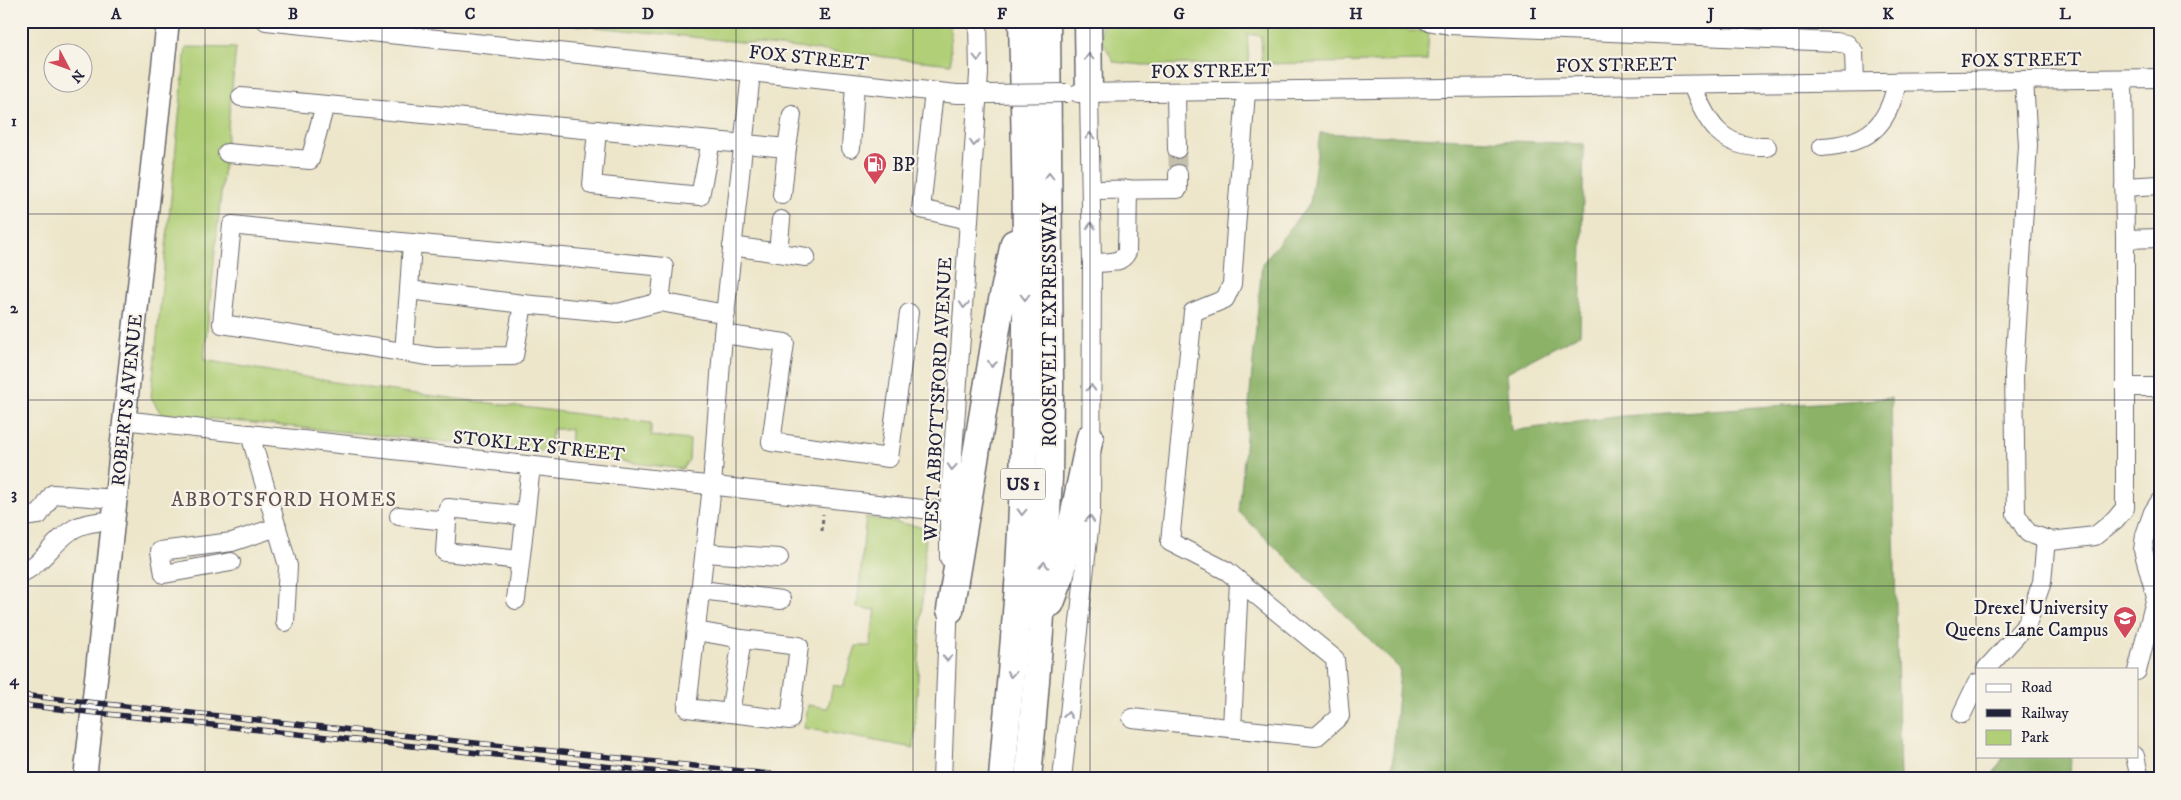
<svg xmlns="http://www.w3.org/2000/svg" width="2181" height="800" viewBox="0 0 2181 800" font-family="'IM FELL DW Pica',serif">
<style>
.green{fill:#b0cf77;stroke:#697859}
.forest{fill:#8cb268;stroke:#576a52}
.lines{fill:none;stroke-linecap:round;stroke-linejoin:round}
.minor-tunnel{stroke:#c4bfad;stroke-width:18;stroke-dasharray:18 9;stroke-linecap:butt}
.minor-casing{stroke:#69676d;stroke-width:20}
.major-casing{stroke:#69676d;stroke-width:25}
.highway-casing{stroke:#69676d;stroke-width:29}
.path{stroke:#69676d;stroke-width:3;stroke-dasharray:4 4;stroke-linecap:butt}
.minor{stroke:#fff;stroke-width:18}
.major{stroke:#fff;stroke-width:22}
.highway{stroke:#fff;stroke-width:26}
.rail-casing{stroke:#22223b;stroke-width:5.5}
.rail{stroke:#f7f3e8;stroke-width:4;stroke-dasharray:11;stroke-linecap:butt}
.minor-bridge-casing{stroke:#69676d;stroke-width:20;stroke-linecap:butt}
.minor-bridge{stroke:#fff;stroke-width:18}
.oneway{stroke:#9c9ca7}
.grid{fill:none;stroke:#22223b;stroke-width:1;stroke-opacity:0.55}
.labels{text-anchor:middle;stroke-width:4.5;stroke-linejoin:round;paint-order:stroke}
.shield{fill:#f7f3e8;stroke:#62616f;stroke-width:1}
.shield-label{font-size:18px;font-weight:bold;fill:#22223b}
.street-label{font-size:19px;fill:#22223b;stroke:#f7f3e8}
.poi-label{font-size:19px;fill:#22223b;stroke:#f7f3e8;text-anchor:start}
.neighbourhood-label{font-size:20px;letter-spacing:1px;fill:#615051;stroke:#f7f3e8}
.neatline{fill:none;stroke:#22223b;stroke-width:2}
.grid-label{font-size:16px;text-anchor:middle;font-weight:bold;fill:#22223b}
</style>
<rect width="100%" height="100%" fill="#f7f3e8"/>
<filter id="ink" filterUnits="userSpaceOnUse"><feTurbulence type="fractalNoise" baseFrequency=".02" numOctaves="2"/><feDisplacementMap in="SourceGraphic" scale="10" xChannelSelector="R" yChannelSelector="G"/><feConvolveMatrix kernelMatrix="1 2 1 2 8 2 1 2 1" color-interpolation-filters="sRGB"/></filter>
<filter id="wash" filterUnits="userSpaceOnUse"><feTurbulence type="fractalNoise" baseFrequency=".0096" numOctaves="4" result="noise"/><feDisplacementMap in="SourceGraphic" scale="20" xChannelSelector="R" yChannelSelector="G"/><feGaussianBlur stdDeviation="1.12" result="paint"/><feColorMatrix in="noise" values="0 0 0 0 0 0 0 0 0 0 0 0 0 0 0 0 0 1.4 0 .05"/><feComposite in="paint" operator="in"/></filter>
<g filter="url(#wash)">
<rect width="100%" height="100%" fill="#ede6ca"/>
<g class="green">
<polygon points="539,21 950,21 951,64"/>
<polygon points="1101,21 1397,21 1409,31 1429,31 1427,61 1262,64 1261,36 1247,34 1249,63 1143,65 1114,62 1102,40"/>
<polygon points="186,47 236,48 204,360 370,388 651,423 651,436 690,440 689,460 682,469 570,455 571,429 553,429 549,452 161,414 151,397"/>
<polygon points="866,517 922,527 926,532 914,748 804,728 808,705 828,708 833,685 843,687 856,646 870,646 876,610 857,608"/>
</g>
<g class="forest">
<polygon points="1320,133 1584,144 1580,334 1507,372 1511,431 1623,416 1891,398 1900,779 1391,779 1400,669 1239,512 1262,264 1310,203"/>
<polygon points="2004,756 2071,756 2070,779 1990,779"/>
</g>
</g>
<g filter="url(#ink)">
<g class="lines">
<polyline class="minor-tunnel" points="1177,149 1178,174"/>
<g class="minor-casing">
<g id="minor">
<polyline points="266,21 957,94 987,94"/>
<polyline points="1427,21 1449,25 1835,42 1847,44 1854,52 1855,82"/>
<polyline points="2123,79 2125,239 2160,238"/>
<polyline points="2024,80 2028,145 2014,372 2016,514 2028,533 2051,541 2095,536 2115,520 2125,508 2125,239"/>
<path d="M1692,85c15,38 29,64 75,62"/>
<polyline points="934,92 921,209 969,220"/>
<polyline points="1176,92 1177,149"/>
<polyline points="1078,93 2160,78"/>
<polyline points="241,97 787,148 782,195"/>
<polyline points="597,130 592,185 700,196 711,141"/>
<path d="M1822,147c45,-3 66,-20 75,-65"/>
<polyline points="787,148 792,115"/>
<polyline points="851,148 855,84"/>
<polyline points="227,153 310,160 325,105"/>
<polyline points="2124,187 2160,185"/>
<polyline points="1091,190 1178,189 1178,174"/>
<polyline points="412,243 409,290 523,304"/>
<polyline points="732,246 806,257"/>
<polyline points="778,253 781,220"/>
<path d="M1092,263c12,-1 29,2 35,-11l1,-63"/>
<path d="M660,302l-42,11 -95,-9 -9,52 -79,1 -213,-33 10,-99c144,16 288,27 432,42l-4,35 66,12"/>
<polyline points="723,334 785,343 771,442 889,458 909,313"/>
<polyline points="404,352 409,290"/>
<polyline points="2126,387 2160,387"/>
<polyline points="123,420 949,512"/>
<polyline points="250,434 288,566 285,622"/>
<polyline points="399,516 447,521"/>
<polyline points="21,517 39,515 53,494 115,499"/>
<polyline points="705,553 779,558"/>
<polyline points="949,558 949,512 979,74 978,21"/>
<polyline points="520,560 445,552 448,508 525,516"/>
<polyline points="231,562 164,574 160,551 232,542 277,527"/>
<path d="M21,573c9,-3 15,-9 22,-16 26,-27 31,-35 69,-36"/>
<polyline points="701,590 781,600"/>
<polyline points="516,600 531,466"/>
<polyline points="696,631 742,639 730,713"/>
<polyline points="742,639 799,646 790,720 687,708 712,486 723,334 751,73"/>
<polyline points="1986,669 2027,624 2042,582 2046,539"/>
<polyline points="2137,671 2156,597 2143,550 2145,535 2153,512 2160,501"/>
<polyline points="1962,714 1977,683"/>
<polyline points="1132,718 1316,737 1340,716 1335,659 1227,571 1170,542 1193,312 1225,299 1232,284 1246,91"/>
<polyline points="1232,728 1239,581"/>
<polyline points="2135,756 2140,779"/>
<polyline points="942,779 949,599"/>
<polyline points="1062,779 1091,511 1092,263 1089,93"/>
</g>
</g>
<g class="major-casing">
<polyline id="major" points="85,779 168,21"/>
</g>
<g class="highway-casing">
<g id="highway">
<polyline points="1088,21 1089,93"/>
<polyline points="1051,603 1060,579 1090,437"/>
<polyline points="950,610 1000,310 1014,243"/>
<path d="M1002,779c5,-70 13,-139 17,-209 10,-182 8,-366 3,-549"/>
<polyline points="1028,779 1040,632 1049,478 1050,384 1047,21"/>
</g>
</g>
<polyline class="path" points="822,531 823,514"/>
<use href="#minor" class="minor"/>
<use href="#major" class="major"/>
<use href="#highway" class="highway"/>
<g class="rail-casing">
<g id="rail">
<polyline points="21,695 818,779"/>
<polyline points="21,705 727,779"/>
</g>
</g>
<use href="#rail" class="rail"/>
<g class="minor-bridge-casing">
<polyline id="minor-bridge" points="988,94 1067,93"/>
</g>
<use href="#minor-bridge" class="minor-bridge"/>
</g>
<defs><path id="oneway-chevron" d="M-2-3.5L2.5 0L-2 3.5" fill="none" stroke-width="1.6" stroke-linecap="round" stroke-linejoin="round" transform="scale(1.25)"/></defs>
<g class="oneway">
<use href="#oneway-chevron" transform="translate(1089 57) rotate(-91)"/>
<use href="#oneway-chevron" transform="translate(978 58) rotate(89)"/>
<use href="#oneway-chevron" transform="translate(1090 136) rotate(-91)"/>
<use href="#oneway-chevron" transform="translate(974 143) rotate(94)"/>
<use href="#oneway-chevron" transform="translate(1049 176) rotate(-90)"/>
<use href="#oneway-chevron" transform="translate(1091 226) rotate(-91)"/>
<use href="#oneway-chevron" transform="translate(1025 297) rotate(90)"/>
<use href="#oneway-chevron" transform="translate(964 305) rotate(94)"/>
<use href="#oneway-chevron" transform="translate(992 364) rotate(99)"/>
<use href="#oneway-chevron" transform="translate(1091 388) rotate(-88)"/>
<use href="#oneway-chevron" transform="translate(952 467) rotate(94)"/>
<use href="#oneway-chevron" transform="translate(1022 512) rotate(92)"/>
<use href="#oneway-chevron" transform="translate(1090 519) rotate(-84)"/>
<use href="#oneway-chevron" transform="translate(1044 565) rotate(-87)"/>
<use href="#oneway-chevron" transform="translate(947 658) rotate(92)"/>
<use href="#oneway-chevron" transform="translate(1011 674) rotate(95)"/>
<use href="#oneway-chevron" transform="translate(1068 715) rotate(-83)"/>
</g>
</g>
<path class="grid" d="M205,21v758M382,21v758M559,21v758M736,21v758M913,21v758M1090,21v758M1268,21v758M1445,21v758M1622,21v758M1799,21v758M1976,21v758M21,214h2139M21,400h2139M21,586h2139"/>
<defs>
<g id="fuel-pin" transform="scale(1.25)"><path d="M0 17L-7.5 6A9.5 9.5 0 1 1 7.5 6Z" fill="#d1495b" stroke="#f7f3e8"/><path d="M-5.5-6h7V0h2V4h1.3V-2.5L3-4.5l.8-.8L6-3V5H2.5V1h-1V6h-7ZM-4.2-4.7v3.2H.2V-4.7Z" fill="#fff"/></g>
<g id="university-pin" transform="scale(1.25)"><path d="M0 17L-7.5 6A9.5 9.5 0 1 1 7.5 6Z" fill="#d1495b" stroke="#f7f3e8"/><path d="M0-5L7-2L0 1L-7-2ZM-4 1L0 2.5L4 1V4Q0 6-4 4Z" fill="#fff"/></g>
</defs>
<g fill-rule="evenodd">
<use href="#fuel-pin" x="875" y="164"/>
<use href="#university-pin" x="2125" y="618"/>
</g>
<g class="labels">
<rect class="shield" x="1000.5" y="468.5" width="45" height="31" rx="4"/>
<g class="shield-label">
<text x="1023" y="490">US 1</text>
</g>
<g class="street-label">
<text transform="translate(809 57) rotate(6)" y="7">FOX STREET</text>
<text transform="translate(2021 59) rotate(-1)" y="7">FOX STREET</text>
<text transform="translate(1616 64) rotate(-1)" y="7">FOX STREET</text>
<text transform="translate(1211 70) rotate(-1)" y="7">FOX STREET</text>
<text transform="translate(1049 325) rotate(-90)" y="7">ROOSEVELT EXPRESSWAY</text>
<text transform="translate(937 399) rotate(-87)" y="7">WEST ABBOTTSFORD AVENUE</text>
<text transform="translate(126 400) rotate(-84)" y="7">ROBERTS AVENUE</text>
<text transform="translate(539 445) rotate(6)" y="7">STOKLEY STREET</text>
</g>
<g class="poi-label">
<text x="892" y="171">BP</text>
<text x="2108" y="614" text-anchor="end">Drexel University<tspan x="2108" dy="22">Queens Lane Campus</tspan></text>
</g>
<g class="neighbourhood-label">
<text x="284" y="506">ABBOTSFORD HOMES</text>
</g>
</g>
<rect width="2181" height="800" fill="none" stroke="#f7f3e8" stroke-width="55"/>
<rect x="1976" y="668" width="162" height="90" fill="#f7f3e8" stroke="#a29fa3"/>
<rect x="1986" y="684" width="25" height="8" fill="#ffffff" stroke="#a29fa3"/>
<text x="2021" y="692" font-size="15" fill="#22223b">Road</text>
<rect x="1986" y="709" width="25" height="8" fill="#22223b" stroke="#a29fa3"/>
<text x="2021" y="718" font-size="15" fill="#22223b">Railway</text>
<rect x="1986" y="730" width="25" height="15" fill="#b0cf77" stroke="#a29fa3"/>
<text x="2021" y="742" font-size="15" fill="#22223b">Park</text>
<g transform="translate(68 68) rotate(131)"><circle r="24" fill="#f7f3e8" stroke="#a29fa3"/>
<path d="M0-4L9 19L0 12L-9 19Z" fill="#d1495b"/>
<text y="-8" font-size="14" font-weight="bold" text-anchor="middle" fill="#22223b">N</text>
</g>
<rect x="28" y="28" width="2126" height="744" class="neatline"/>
<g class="grid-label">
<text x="116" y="19">A</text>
<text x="293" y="19">B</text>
<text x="470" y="19">C</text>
<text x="648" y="19">D</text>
<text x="825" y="19">E</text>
<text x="1002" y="19">F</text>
<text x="1179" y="19">G</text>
<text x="1356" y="19">H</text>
<text x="1533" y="19">I</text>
<text x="1711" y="19">J</text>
<text x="1888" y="19">K</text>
<text x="2065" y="19">L</text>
<text x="14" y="126">1</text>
<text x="14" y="313">2</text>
<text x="14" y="499">3</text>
<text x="14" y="685">4</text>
</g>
</svg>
